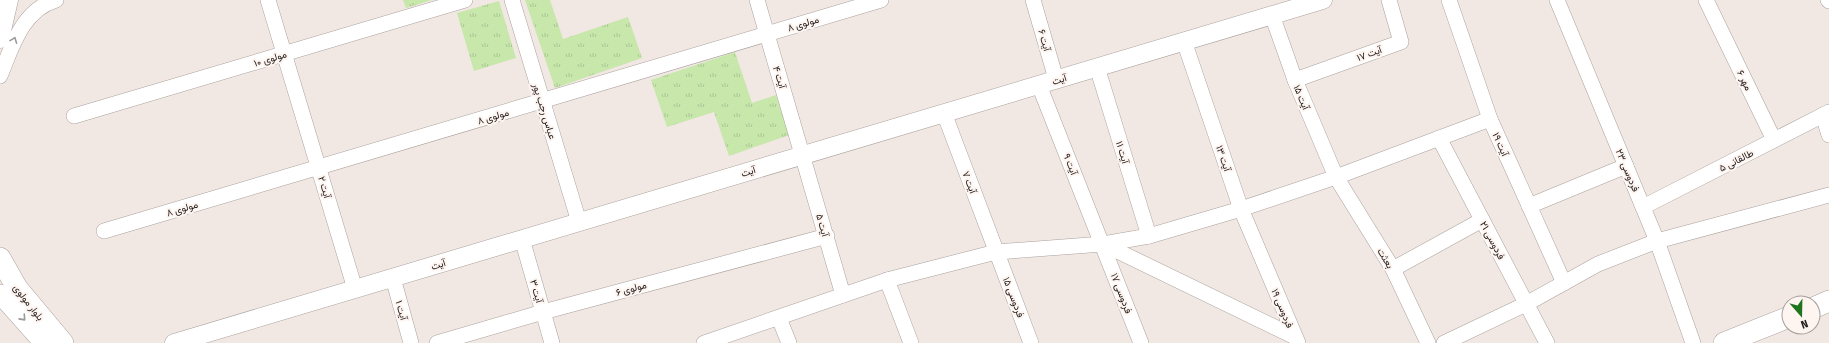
<svg xmlns="http://www.w3.org/2000/svg" width="1829" height="343" viewBox="0 0 1829 343" font-family="'Fira Sans Condensed',Vazirmatn,sans-serif">
<style>
.grass{fill:url(#grass-tufts)}
.lines{fill:none;stroke-linecap:round;stroke-linejoin:round}
.minor-casing{stroke:#aba29e;stroke-width:16}
.tertiary-casing{stroke:#aba29e;stroke-width:19}
.secondary-casing{stroke:#aba29e;stroke-width:22}
.minor{stroke:#fff;stroke-width:15}
.tertiary{stroke:#fff;stroke-width:18}
.secondary{stroke:#fff;stroke-width:21}
.oneway{stroke:#9a9898}
.labels{text-anchor:middle;stroke-width:4;stroke-linejoin:round;paint-order:stroke}
.street-label{font-size:10px;fill:#1f1b1a;stroke:#fef5f1}
</style>
<defs>
<pattern id="grass-tufts" width="24" height="20" patternUnits="userSpaceOnUse"><rect width="24" height="20" fill="#c7e7ab"/><path d="M3 7l-1-3M5 7V3M7 7l1-3M15 17l-1-3M17 17v-4M19 17l1-3" fill="none" stroke="#aac693"/></pattern>
</defs>
<rect width="100%" height="100%" fill="#f1e7e3"/>
<g class="grass">
<polygon points="403,0 432,0 406,8"/>
<polygon points="525,0 550,0 563,39 628,17 642,58 555,88"/>
<polygon points="499,1 516,58 474,71 457,13"/>
<polygon points="735,52 752,103 776,95 789,135 729,156 714,112 667,127 651,80"/>
</g>
<g class="lines">
<g class="minor-casing">
<g id="minor">
<polyline points="268,0 355,289"/>
<polyline points="512,0 579,222"/>
<polyline points="757,0 843,295"/>
<polyline points="1033,0 1056,79"/>
<polyline points="1449,0 1490,119 1564,283"/>
<polyline points="1557,0 1657,241 1693,343"/>
<polyline points="1706,0 1774,140"/>
<polyline points="1828,0 1829,1"/>
<polyline points="1272,15 1295,80 1336,177 1393,269 1428,343"/>
<polyline points="1184,41 1241,209 1298,343"/>
<polyline points="1097,67 1149,236"/>
<path d="M0,76c12,-29 22,-66 56,-76"/>
<polyline points="1295,80 1401,42 1389,0"/>
<polyline points="1039,85 1141,343"/>
<polyline points="944,113 1031,343"/>
<polyline points="1823,115 1829,135"/>
<polyline points="74,116 465,0"/>
<polyline points="1439,138 1547,343"/>
<polyline points="1529,206 1626,166"/>
<polyline points="1643,207 1829,112"/>
<polyline points="104,231 881,0"/>
<polyline points="522,239 552,343"/>
<polyline points="1103,244 1295,337"/>
<polyline points="1393,269 1482,220"/>
<polyline points="393,278 411,343"/>
<polyline points="887,280 911,343"/>
<polyline points="779,318 789,343"/>
<polyline points="437,343 543,312 827,236"/>
<polyline points="704,343 887,280 996,252 1103,244 1149,236 1241,209 1336,177 1490,119"/>
<polyline points="1444,343 1526,304 1598,264 1657,241 1829,195"/>
</g>
</g>
<g class="tertiary-casing">
<g id="tertiary">
<polyline points="0,39 9,0"/>
<polyline points="174,343 1323,0"/>
</g>
</g>
<g class="secondary-casing">
<g id="secondary">
<polyline points="0,258 17,288 63,343"/>
<polyline points="0,295 5,298 45,343"/>
<polyline points="1813,308 1829,301"/>
<polyline points="1724,343 1789,317"/>
</g>
</g>
<use href="#minor" class="minor"/>
<use href="#tertiary" class="tertiary"/>
<use href="#secondary" class="secondary"/>
</g>
<defs><path id="oneway-chevron" d="M-2-3.5L2.5 0L-2 3.5" fill="none" stroke-width="1.6" stroke-linecap="round" stroke-linejoin="round"/></defs>
<g class="oneway">
<use href="#oneway-chevron" transform="translate(14 40) rotate(-69)"/>
<use href="#oneway-chevron" transform="translate(23 318) rotate(48)"/>
</g>
<g class="labels">
<g class="street-label">
<text transform="translate(803 23) rotate(-17)" y="4">مولوی ۸</text>
<text transform="translate(1045 40) rotate(74)" y="4">آیت ۶</text>
<text transform="translate(1369 53) rotate(-20)" y="4">آیت ۱۷</text>
<text transform="translate(270 58) rotate(-17)" y="4">مولوی ۱۰</text>
<text transform="translate(780 77) rotate(73)" y="4">آیت ۴</text>
<text transform="translate(1059 79) rotate(-17)" y="4">آیت</text>
<text transform="translate(1745 80) rotate(64)" y="4">مهر ۶</text>
<text transform="translate(1302 97) rotate(67)" y="4">آیت ۱۵</text>
<text transform="translate(545 111) rotate(73)" y="4">عباس رجب پور</text>
<text transform="translate(493 116) rotate(-17)" y="4">مولوی ۸</text>
<text transform="translate(1501 144) rotate(66)" y="4">آیت ۱۹</text>
<text transform="translate(1123 152) rotate(73)" y="4">آیت ۱۱</text>
<text transform="translate(1224 158) rotate(71)" y="4">آیت ۱۳</text>
<text transform="translate(1736 160) rotate(-27)" y="4">طالقانی ۵</text>
<text transform="translate(1071 164) rotate(68)" y="4">آیت ۹</text>
<text transform="translate(1628 170) rotate(67)" y="4">فردوسی ۲۳</text>
<text transform="translate(748 171) rotate(-17)" y="4">آیت</text>
<text transform="translate(970 182) rotate(69)" y="4">آیت ۷</text>
<text transform="translate(325 187) rotate(73)" y="4">آیت ۲</text>
<text transform="translate(182 208) rotate(-17)" y="4">مولوی ۸</text>
<text transform="translate(823 225) rotate(74)" y="4">آیت ۵</text>
<text transform="translate(1493 240) rotate(62)" y="4">فردوسی ۲۱</text>
<text transform="translate(1386 258) rotate(59)" y="4">بعثت</text>
<text transform="translate(438 264) rotate(-17)" y="4">آیت</text>
<text transform="translate(631 288) rotate(-15)" y="4">مولوی ۶</text>
<text transform="translate(537 291) rotate(74)" y="4">آیت ۳</text>
<text transform="translate(1122 293) rotate(69)" y="4">فردوسی ۱۷</text>
<text transform="translate(1014 297) rotate(69)" y="4">فردوسی ۱۵</text>
<text transform="translate(29 302) rotate(52)" y="4">بلوار مولوی</text>
<text transform="translate(1283 308) rotate(67)" y="4">فردوسی ۱۹</text>
<text transform="translate(402 310) rotate(74)" y="4">آیت ۱</text>
</g>
</g>
<g transform="translate(1801 315) rotate(160)"><circle r="19" fill="#fef5f1" stroke="#a59e9b"/>
<path d="M0-3L7 15L0 10L-7 15Z" fill="#1f741e"/>
<text y="-6" font-size="11" font-weight="bold" text-anchor="middle" fill="#1f1b1a">N</text>
</g>
</svg>
